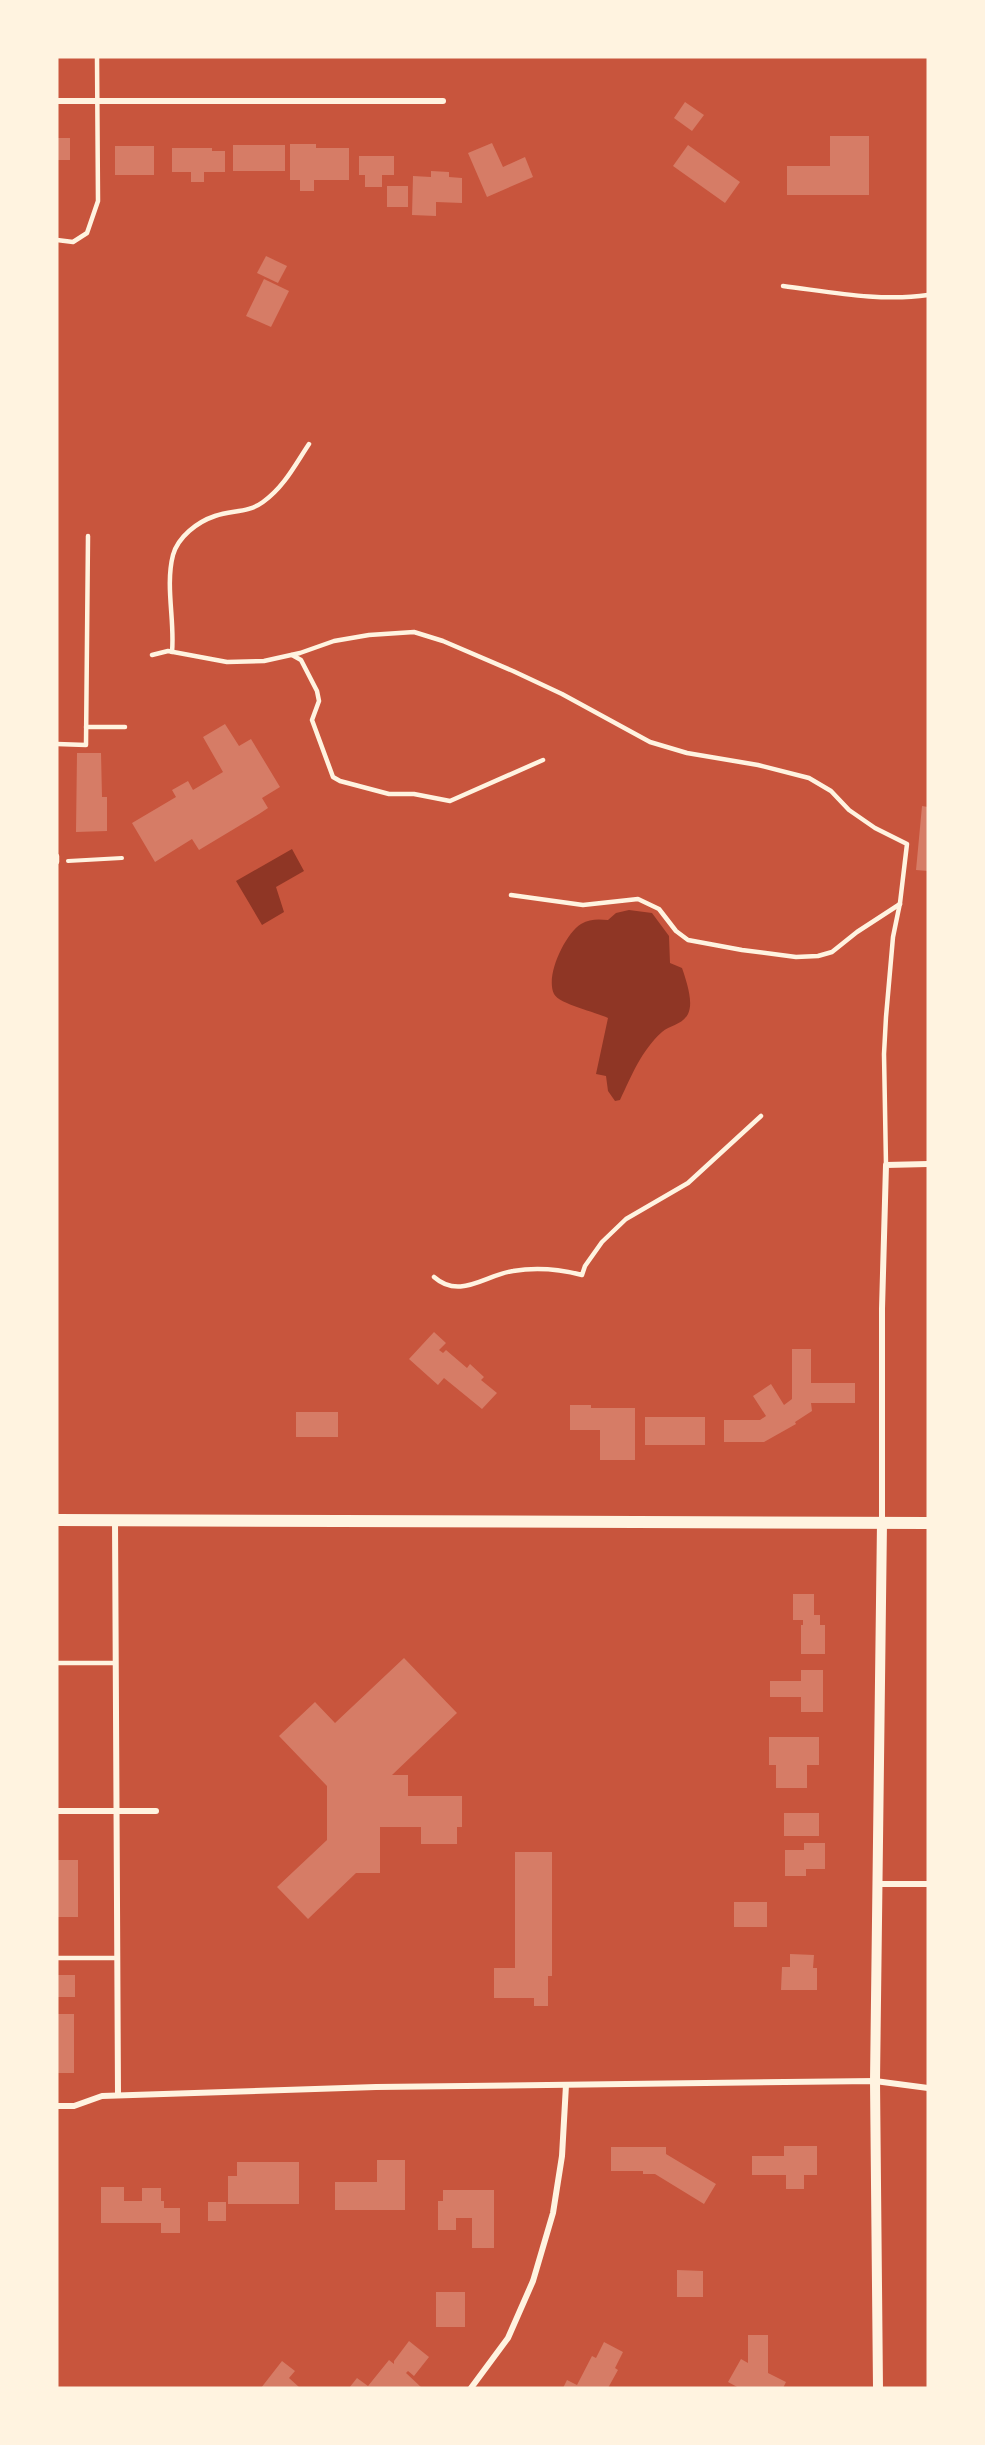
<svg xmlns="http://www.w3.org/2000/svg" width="985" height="2445" viewBox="0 0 985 2445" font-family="'PT Sans Narrow',sans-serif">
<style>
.water{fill:#8f3625}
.building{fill:#d67c66}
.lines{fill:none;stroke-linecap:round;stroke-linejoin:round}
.path{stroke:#fff3e0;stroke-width:4}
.service{stroke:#fff3e0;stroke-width:4.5}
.minor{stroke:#fff3e0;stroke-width:6}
.tertiary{stroke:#fff3e0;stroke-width:10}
.secondary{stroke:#fff3e0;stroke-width:12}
</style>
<rect width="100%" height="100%" fill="#c8553d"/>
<g class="water">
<polygon points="292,849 304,871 276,887 284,912 262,925 236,881"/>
<path d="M629,910l23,3 17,23 1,27 12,5c4,12 12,34 6,46 -6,11 -18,11 -26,18 -21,19 -30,43 -42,68l-5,1 -7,-10 -2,-15 -10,-2 12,-56c-12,-6 -49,-14 -54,-24 -9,-18 11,-60 27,-70 9,-5 16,-5 27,-4l8,-7z"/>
</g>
<g class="building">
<polygon points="685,102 704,115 692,131 674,118"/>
<polygon points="830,136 869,136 869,195 787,195 787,166 830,166"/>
<rect x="57" y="138" width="13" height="22"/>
<polygon points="492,143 503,167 525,157 533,177 487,197 468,153"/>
<polygon points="290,144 316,144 316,148 349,148 349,180 314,180 314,191 300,191 300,180 290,180"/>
<rect x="233" y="145" width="52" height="26"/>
<polygon points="688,145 740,182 725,203 673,166"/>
<rect x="115" y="146" width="39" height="29"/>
<polygon points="172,148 212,148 212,151 225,151 225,172 204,172 204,182 191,182 191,172 172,172"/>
<polygon points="359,156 394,156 394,175 382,175 382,187 365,187 365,175 359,175"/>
<polygon points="431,171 449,172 449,177 462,178 462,203 436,202 436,216 412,215 413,176 431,177"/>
<rect x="387" y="186" width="21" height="21"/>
<polygon points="266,256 287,266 278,283 257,273"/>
<polygon points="264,279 289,291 271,327 246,316"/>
<polygon points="225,724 239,746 251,739 280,787 262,798 268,808 259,814 199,850 192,839 155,862 132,823 176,797 172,790 188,781 193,790 223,772 203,737"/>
<polygon points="77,753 101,753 102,797 107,797 107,831 76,832"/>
<polygon points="922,806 928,807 928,871 916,870"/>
<polygon points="434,1332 446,1343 439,1350 443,1353 446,1350 467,1368 470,1364 484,1377 481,1380 497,1393 482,1409 444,1378 438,1385 409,1359"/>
<polygon points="792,1349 811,1349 811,1383 855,1383 855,1403 811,1403 812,1411 795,1422 796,1424 764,1442 724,1442 724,1420 760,1420 766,1416 753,1396 771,1384 784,1405 792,1399"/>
<polygon points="570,1405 591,1405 591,1408 635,1408 635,1460 600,1460 600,1430 570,1430"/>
<rect x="296" y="1412" width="42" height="25"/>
<rect x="645" y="1417" width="60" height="28"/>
<polygon points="793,1594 814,1594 814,1615 820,1615 820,1625 825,1625 825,1654 801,1654 801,1625 803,1625 803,1620 793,1620"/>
<polygon points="404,1658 457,1713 392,1775 408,1775 408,1796 462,1796 462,1827 457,1827 457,1844 421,1844 421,1827 380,1827 380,1873 356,1873 308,1919 277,1887 327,1840 327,1786 279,1736 315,1702 335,1723"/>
<polygon points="801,1670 823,1670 823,1712 801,1712 801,1697 770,1697 770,1681 801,1681"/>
<polygon points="769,1737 819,1737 819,1765 807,1765 807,1788 776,1788 776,1765 769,1765"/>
<rect x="784" y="1813" width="35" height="23"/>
<polygon points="804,1843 825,1843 825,1869 806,1869 806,1876 785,1876 785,1850 804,1850"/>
<polygon points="515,1852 552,1852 552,1976 548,1976 548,2006 534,2006 534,1998 494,1998 494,1968 515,1968"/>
<rect x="57" y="1860" width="21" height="57"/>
<rect x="734" y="1902" width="33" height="25"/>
<polygon points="790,1954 814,1955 813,1968 817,1968 817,1990 781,1990 782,1967 790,1967"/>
<rect x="57" y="1975" width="18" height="22"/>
<rect x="57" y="2014" width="17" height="59"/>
<polygon points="784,2146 817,2146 817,2175 804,2175 804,2189 786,2189 786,2175 752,2175 752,2156 784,2156"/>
<polygon points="611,2147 666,2147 666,2154 716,2184 704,2204 655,2174 643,2174 643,2171 611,2171"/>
<polygon points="377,2160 405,2160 405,2210 335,2210 335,2182 377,2182"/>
<polygon points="237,2162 299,2162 299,2204 228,2204 228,2176 237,2176"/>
<polygon points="101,2187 124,2187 124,2201 142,2201 142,2188 161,2188 161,2201 164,2201 164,2208 180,2208 180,2233 161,2233 161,2223 101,2223"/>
<polygon points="443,2190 494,2190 494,2248 472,2248 472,2218 456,2218 456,2230 438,2230 438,2201 443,2201"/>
<rect x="208" y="2202" width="18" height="19"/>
<polygon points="677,2270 703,2271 703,2297 677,2297"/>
<rect x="436" y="2292" width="29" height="35"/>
<polygon points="748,2335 768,2335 768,2373 786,2382 783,2388 739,2388 728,2382 741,2359 748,2363"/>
<polygon points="409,2341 429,2357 414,2376 408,2371 406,2373 422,2388 349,2388 357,2378 368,2386 389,2360 394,2364 394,2361"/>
<polygon points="604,2342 623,2352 615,2368 618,2370 608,2388 563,2388 567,2380 577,2385 592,2356 596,2358"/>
<polygon points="282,2361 295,2371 289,2378 299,2387 261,2388"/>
</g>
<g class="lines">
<polyline class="path" points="68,861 122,858"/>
<g class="service">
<polyline points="57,240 73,242 87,233 98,201 97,57"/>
<path d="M783,286c48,6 97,16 145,9"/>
<path d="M172,652c3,-31 -7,-66 1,-97 5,-18 24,-33 42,-39 17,-6 33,-3 48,-14 21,-15 32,-37 46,-58"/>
<polyline points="152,655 168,651 227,662 264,661 300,653 334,641 369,635 414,632 443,641 513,671 562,694 650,742 687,753 758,765 809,778 831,791 849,810 875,828 907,844 900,903 893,937 886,1017 884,1054 886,1165"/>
<polyline points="292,655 301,660 317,691 319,701 312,720 333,777 340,781 389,794 414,794 450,801 543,760"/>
<polyline points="86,727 125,727"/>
<polyline points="57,744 86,745 88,536"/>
<polyline points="57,856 57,862"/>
<polyline points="511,895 583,905 638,899 659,909 676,931 688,940 742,950 796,957 818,956 832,952 857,932 900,904"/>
<path d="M434,1277c26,23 51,-2 79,-6 24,-4 46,-2 69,4l3,-9 17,-24 24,-23 62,-36 73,-67"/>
<polyline points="57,1663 115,1663"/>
<polyline points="57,1958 117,1958"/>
</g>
<g class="minor">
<polyline points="57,101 443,101"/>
<polyline points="115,1520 118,2095"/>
<polyline points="882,1522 882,1309 886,1165 928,1164"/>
<polyline points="57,1811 156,1811"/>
<polyline points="877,1884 928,1884"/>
<polyline points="57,2106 74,2106 102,2096 376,2087 875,2081 928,2088"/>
<polyline points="471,2388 508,2338 533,2281 553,2213 562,2156 566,2085"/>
</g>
<polyline class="tertiary" points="878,2388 875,2081 882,1522"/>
<polyline class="secondary" points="57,1520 928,1523"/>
</g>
<rect width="985" height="2445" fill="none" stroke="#fff3e0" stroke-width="117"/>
</svg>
